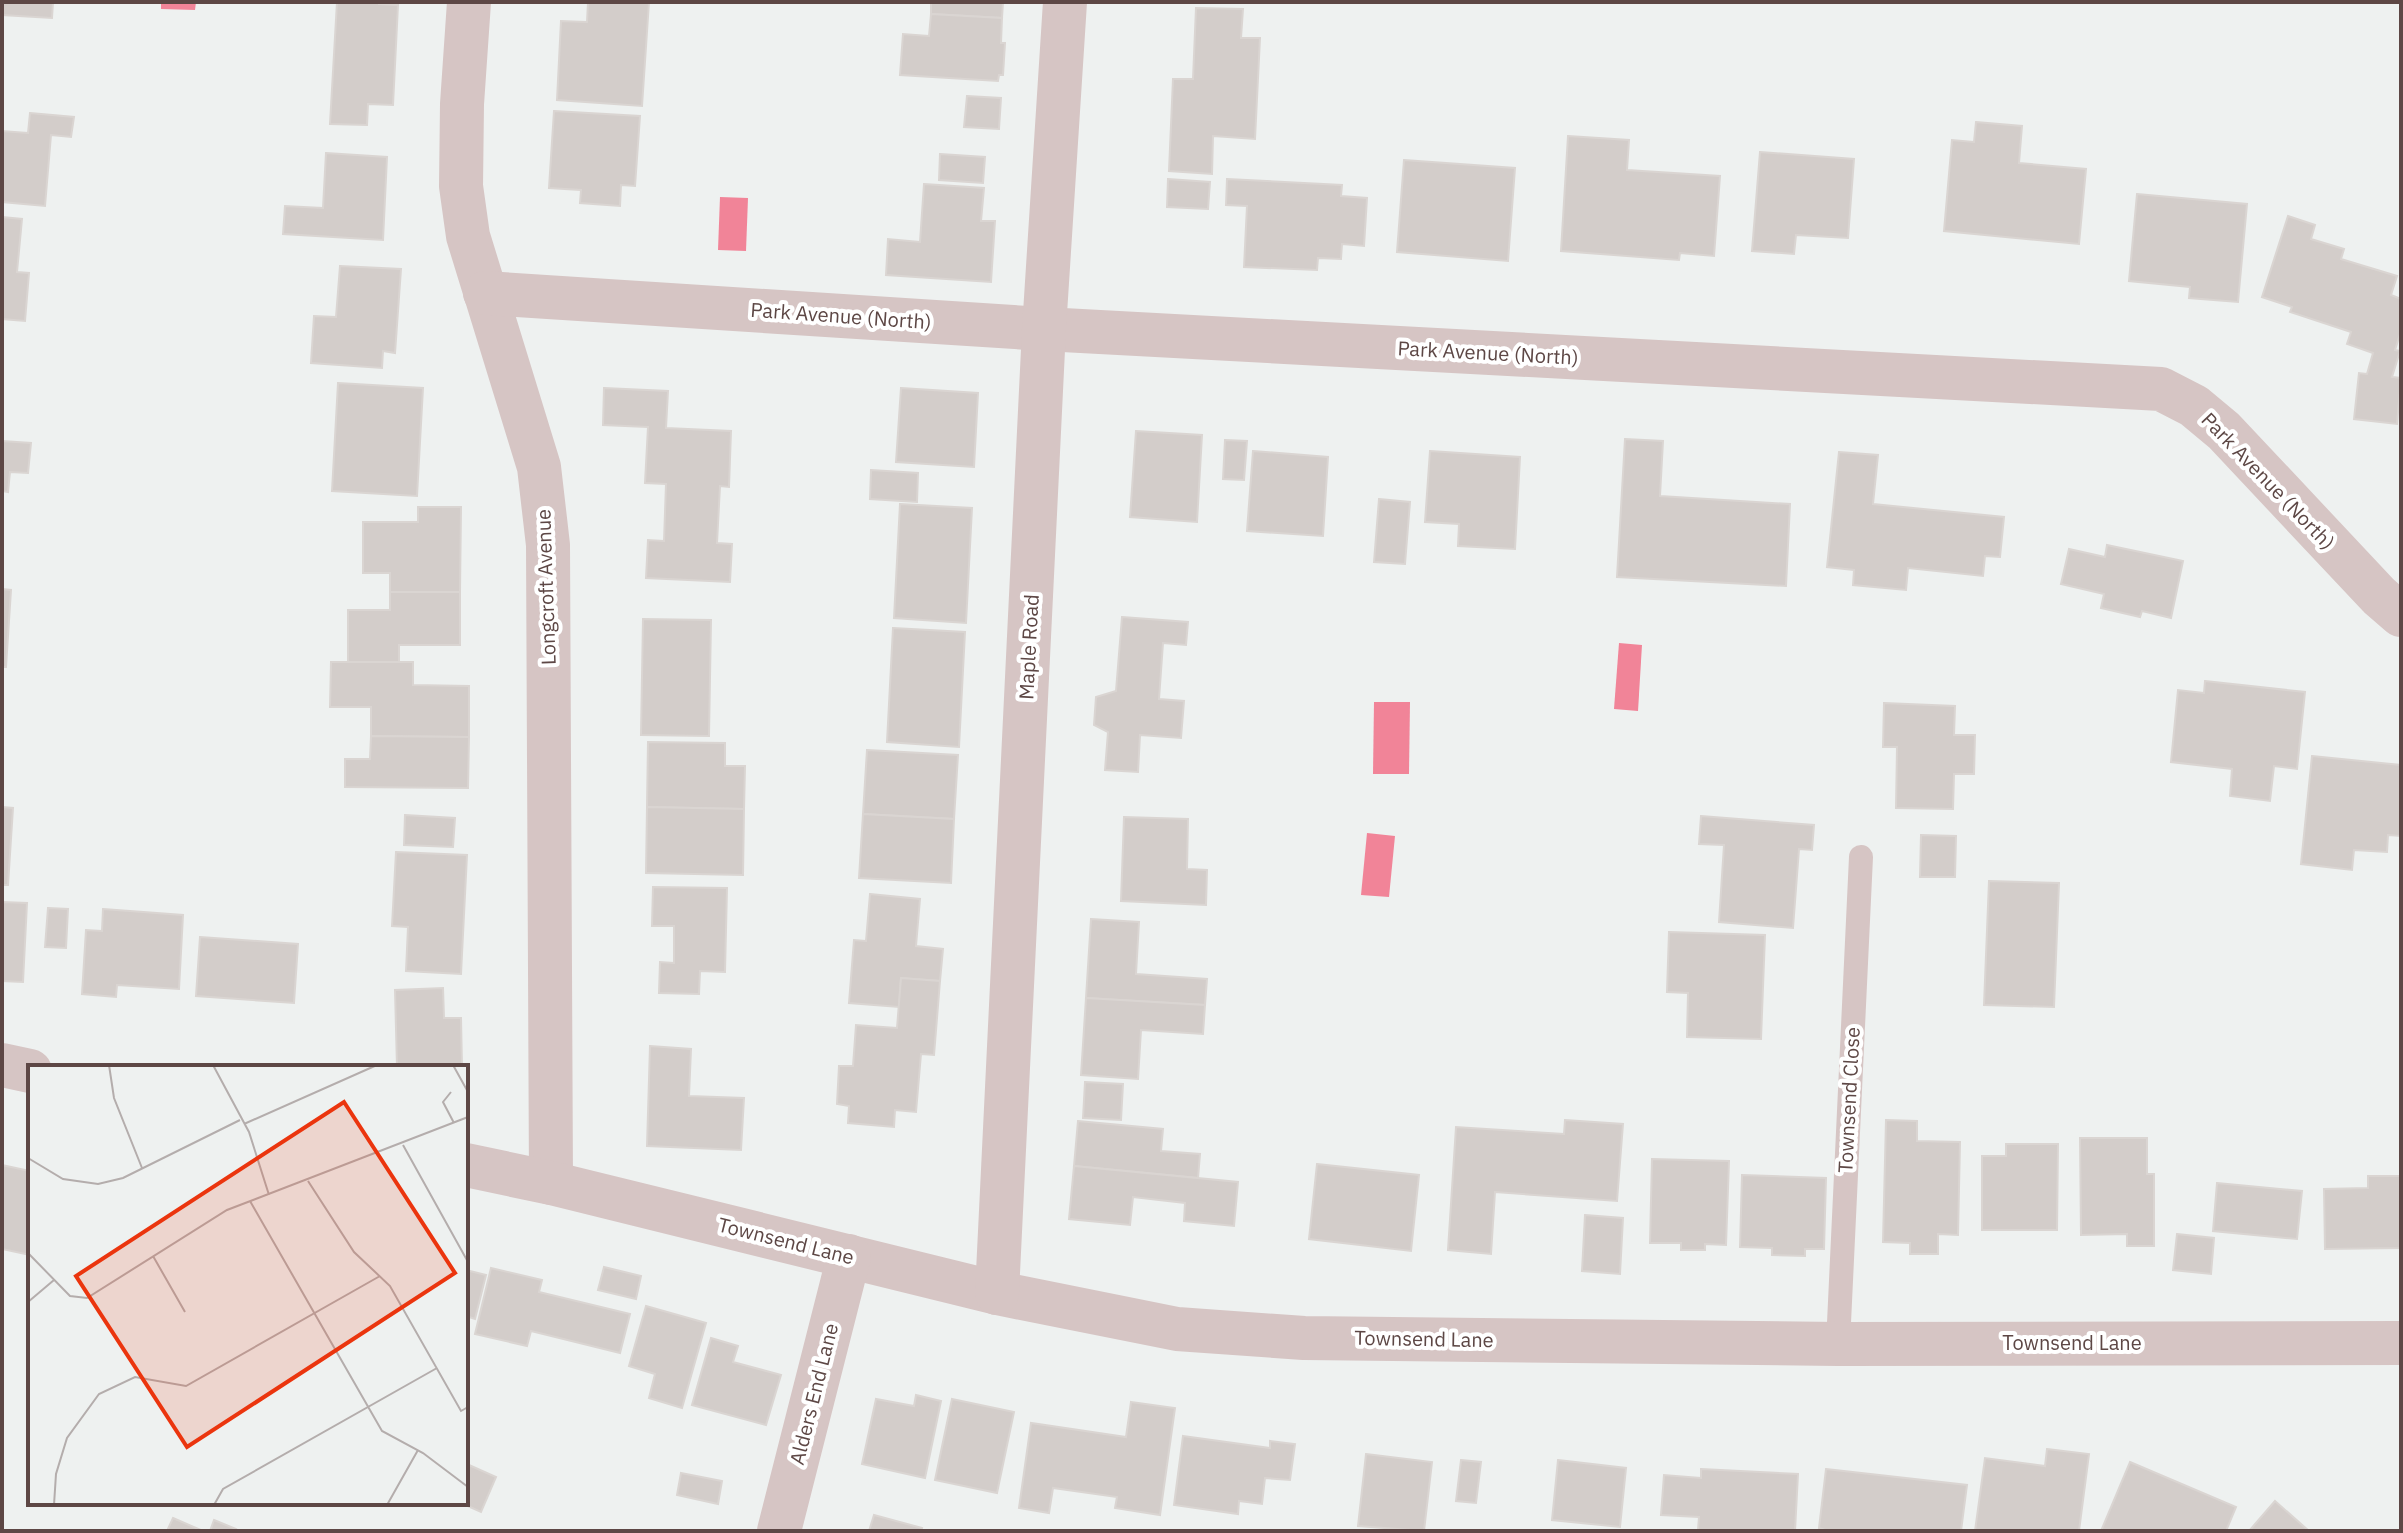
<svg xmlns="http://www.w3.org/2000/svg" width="2403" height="1533" viewBox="0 0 2403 1533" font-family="'IBM Plex Sans',sans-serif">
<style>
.water{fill:#f18498}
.building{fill:#d3cdca;stroke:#dad5d2;stroke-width:2}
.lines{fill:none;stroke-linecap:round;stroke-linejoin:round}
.service{stroke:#d6c5c4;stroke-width:24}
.minor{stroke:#d6c5c4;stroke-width:44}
.labels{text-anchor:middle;stroke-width:8;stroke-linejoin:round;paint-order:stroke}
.street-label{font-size:20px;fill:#5d4745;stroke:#fff}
.inset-road{fill:none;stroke:#b4adac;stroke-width:2}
.view{fill:#eb350e;fill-opacity:0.15;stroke:#eb350e;stroke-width:4}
.inset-edge{fill:none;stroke:#5d4745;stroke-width:4}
</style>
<rect width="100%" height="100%" fill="#eef1f0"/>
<g class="water">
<polygon points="161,2 196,2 195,10 161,9"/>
<polygon points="720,197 748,198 746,251 718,250"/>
<polygon points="1619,643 1642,645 1638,711 1614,709"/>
<polygon points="1374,702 1410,702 1409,774 1373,774"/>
<polygon points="1367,833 1395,836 1389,897 1361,895"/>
</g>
<g class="building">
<polygon points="2,2 53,2 52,18 2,15"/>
<polygon points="337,2 379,2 379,4 398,5 393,105 368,104 367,125 330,124"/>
<polygon points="588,2 649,2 642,106 557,100 561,21 587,22"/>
<polygon points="931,2 1003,2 1002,18 931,14"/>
<polygon points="1196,8 1243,9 1241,38 1260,38 1255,139 1213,136 1212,174 1169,171 1173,79 1193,79"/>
<polygon points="931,14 1002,18 1001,43 1005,43 1003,75 999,75 998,81 900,75 903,34 929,36"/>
<polygon points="967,96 1001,98 999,129 964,127"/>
<polygon points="554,111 640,116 635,186 621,185 620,206 580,203 581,190 549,188"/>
<polygon points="30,113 74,117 71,137 51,135 45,206 2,202 2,131 28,133"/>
<polygon points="1976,122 2022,126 2019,163 2086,169 2079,244 1944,231 1952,140 1974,142"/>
<polygon points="1568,136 1629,140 1627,170 1720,176 1714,256 1680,253 1679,260 1561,251"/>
<polygon points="1760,152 1854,159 1848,238 1796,235 1794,254 1752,251"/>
<polygon points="326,153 387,157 383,240 283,234 285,206 323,208"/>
<polygon points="940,154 985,157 983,183 939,180"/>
<polygon points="1404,160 1515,168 1508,261 1397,252"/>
<polygon points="1168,179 1210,182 1208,209 1167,207"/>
<polygon points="1227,179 1342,185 1341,196 1367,198 1364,246 1342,244 1341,259 1318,258 1317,270 1244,267 1247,206 1226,205"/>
<polygon points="924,184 984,188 981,221 995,221 991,282 886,275 888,239 920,242"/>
<polygon points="2137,194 2247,204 2238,302 2189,298 2190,287 2129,281"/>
<polygon points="2288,216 2315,225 2311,239 2344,249 2341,259 2397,276 2391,295 2401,299 2401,331 2395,350 2400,351 2392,377 2401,378 2397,424 2354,419 2359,373 2367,374 2373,353 2347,344 2351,332 2290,312 2292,307 2262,297"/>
<polygon points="2,217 22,219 17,272 29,273 25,321 2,319"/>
<polygon points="340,266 401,269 395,353 383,351 382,368 311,363 314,316 336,317"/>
<polygon points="338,383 423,388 417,496 332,491"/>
<polygon points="604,388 668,391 666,428 731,431 729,487 720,486 717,543 732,544 730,582 646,578 648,540 664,541 666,484 645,483 648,427 603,425"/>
<polygon points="901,388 978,393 974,467 896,462"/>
<polygon points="1136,431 1202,435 1197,522 1130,517"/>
<polygon points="1625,439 1663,441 1660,496 1790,504 1786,586 1617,577"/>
<polygon points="1225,440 1247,441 1244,480 1223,479"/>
<polygon points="2,441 31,443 28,473 10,472 8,492 2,491"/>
<polygon points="1253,451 1328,457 1323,536 1247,531"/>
<polygon points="1430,451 1520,457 1515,549 1458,546 1459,524 1425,522"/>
<polygon points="1839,452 1878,455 1873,504 2004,517 2000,557 1985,556 1983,576 1908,568 1906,590 1853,585 1854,570 1827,567"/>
<polygon points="871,470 918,473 917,502 870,499"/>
<polygon points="1379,499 1410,502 1405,564 1374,562"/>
<polygon points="900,504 972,508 966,623 894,618"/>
<polygon points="418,507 461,507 460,592 390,592 390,573 363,573 363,522 418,522"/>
<polygon points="2107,545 2183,561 2171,618 2142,611 2140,617 2101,608 2104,594 2061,584 2069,549 2105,557"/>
<polygon points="2,589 11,590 6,667 2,667"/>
<polygon points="390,592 460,592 460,645 399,645 399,662 348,662 348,610 390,610"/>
<polygon points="1122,617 1188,622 1186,645 1163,643 1159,699 1184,701 1181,738 1140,735 1138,772 1105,770 1108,732 1094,725 1096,697 1116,691"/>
<polygon points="643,619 711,620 709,736 641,735"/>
<polygon points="893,628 965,632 959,747 887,742"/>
<polygon points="331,662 413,662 413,685 469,686 469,737 371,736 371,707 330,707"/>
<polygon points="2205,681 2305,692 2297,769 2274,766 2270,801 2230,796 2232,769 2171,762 2178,690 2204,693"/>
<polygon points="1884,703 1955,706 1954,735 1975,735 1974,774 1954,774 1953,809 1896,808 1897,747 1883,747"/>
<polygon points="371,736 469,737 468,788 345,787 345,759 370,759"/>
<polygon points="648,742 725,743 725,766 745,766 744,809 647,807"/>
<polygon points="867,750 958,755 954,819 863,814"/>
<polygon points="2312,756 2401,765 2401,836 2388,835 2387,852 2354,850 2352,870 2301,864"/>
<polygon points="2,807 13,808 8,885 2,885"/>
<polygon points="647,807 744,809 743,875 646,873"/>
<polygon points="863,814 954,819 951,883 859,878"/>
<polygon points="405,815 455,818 453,847 404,845"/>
<polygon points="1701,816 1814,825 1812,850 1799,849 1793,928 1719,922 1724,845 1699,844"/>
<polygon points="1124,817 1188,819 1187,869 1207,870 1206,905 1121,901"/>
<polygon points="1921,835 1956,836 1955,877 1920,877"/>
<polygon points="396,852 467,855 461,974 406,971 408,927 392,926"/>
<polygon points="1989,881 2059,883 2054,1007 1984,1005"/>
<polygon points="653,887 727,888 725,972 700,971 699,994 659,993 660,962 674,963 674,926 652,926"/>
<polygon points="870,894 920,899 916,946 943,949 940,981 901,978 899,1007 849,1003 854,940 866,941"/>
<polygon points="2,902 27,903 23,982 2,981"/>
<polygon points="48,908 68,909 66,948 45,947"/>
<polygon points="103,909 183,915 179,989 117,985 116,997 82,994 86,930 102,931"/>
<polygon points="1091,919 1139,922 1136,974 1207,979 1205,1005 1086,998"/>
<polygon points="1669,932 1765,935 1761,1039 1687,1037 1688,993 1667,992"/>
<polygon points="200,937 298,944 294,1003 196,996"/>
<polygon points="901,978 940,981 934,1055 921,1054 916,1112 895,1110 894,1127 848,1123 849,1106 837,1104 839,1066 853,1066 856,1025 897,1028"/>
<polygon points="443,988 444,1018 461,1018 462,1067 397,1067 395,990"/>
<polygon points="1086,998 1205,1005 1203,1034 1141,1030 1138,1079 1081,1075"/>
<polygon points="650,1046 691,1049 689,1096 744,1098 741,1150 647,1146"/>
<polygon points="1085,1082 1123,1084 1121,1120 1083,1118"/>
<polygon points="1565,1120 1623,1124 1617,1201 1495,1192 1491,1254 1448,1250 1456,1127 1564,1134"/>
<polygon points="1886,1120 1917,1121 1917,1141 1960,1142 1958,1235 1938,1234 1938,1254 1910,1254 1910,1243 1883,1242"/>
<polygon points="1078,1121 1163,1129 1161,1151 1200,1154 1198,1178 1074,1166"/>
<polygon points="2080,1138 2147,1138 2147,1174 2154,1174 2154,1246 2127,1246 2127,1234 2081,1235"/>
<polygon points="2006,1144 2058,1144 2057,1230 1982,1230 1982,1156 2006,1156"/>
<polygon points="1652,1159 1729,1161 1726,1245 1705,1244 1705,1250 1681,1250 1681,1243 1650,1243"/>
<polygon points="1317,1164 1419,1175 1411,1251 1309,1239"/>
<polygon points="2,1165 30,1171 30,1255 2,1249"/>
<polygon points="1074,1166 1238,1182 1234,1226 1184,1221 1185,1203 1133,1197 1130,1225 1069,1219"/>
<polygon points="1742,1175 1826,1178 1824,1249 1805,1249 1805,1256 1772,1255 1772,1248 1740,1247"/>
<polygon points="2368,1176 2401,1176 2401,1248 2325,1249 2324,1189 2368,1188"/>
<polygon points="2217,1183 2302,1191 2297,1239 2213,1231"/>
<polygon points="1585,1215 1623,1218 1620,1274 1582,1271"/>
<polygon points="2177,1234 2214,1238 2211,1274 2173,1270"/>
<polygon points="604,1267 641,1276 636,1299 598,1290"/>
<polygon points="491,1268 542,1280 539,1292 630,1314 620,1353 531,1331 527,1346 475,1334"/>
<polygon points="466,1270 486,1275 475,1319 466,1316"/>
<polygon points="646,1306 706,1323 682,1408 649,1398 655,1374 629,1366"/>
<polygon points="711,1338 738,1346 733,1362 781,1375 766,1425 692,1405"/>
<polygon points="916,1395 941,1401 925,1478 862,1464 876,1399 914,1406"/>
<polygon points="952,1399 1014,1412 997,1493 935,1480"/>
<polygon points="1131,1402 1175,1408 1160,1515 1115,1508 1117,1497 1053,1488 1049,1513 1019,1508 1031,1423 1126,1437"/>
<polygon points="1183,1436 1270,1448 1270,1441 1295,1444 1290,1480 1265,1478 1262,1504 1239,1501 1238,1514 1174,1505"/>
<polygon points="2047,1449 2089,1454 2079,1531 1975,1531 1985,1458 2045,1466"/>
<polygon points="1366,1454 1432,1462 1424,1531 1358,1526"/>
<polygon points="1461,1460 1481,1462 1476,1503 1456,1501"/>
<polygon points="1558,1460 1626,1468 1620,1527 1552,1520"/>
<polygon points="2130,1462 2236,1507 2226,1531 2101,1531"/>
<polygon points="469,1465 496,1477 481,1512 461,1503 466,1503 466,1471"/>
<polygon points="1701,1469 1798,1474 1795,1531 1698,1530 1699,1517 1661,1515 1664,1475 1701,1478"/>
<polygon points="1826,1469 1967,1485 1961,1531 1828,1531 1819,1528"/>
<polygon points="681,1473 722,1481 718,1504 677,1495"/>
<polygon points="2275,1501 2309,1531 2249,1531"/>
<polygon points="874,1515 922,1528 921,1531 869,1531"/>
<polygon points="173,1518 203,1531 167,1531"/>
<polygon points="214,1520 236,1529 235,1531 210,1531"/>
</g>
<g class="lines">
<polyline class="service" points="1838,1344 1861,857"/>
<g class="minor">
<polyline points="469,2 462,104 461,186 468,236 539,467 548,545 551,1183"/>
<polyline points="485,293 1044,329 2161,389 2194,406 2224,431 2379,596 2401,615"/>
<polyline points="2,1065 30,1071"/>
<polyline points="466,1165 551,1183 997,1293 1177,1329 1304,1338 1838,1344 2401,1343"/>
<polyline points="997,1293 1044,329 1065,2"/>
<polyline points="779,1531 849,1256"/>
</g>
</g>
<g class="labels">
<g class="street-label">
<text transform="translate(841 316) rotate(4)" y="7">Park Avenue (North)</text>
<text transform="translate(1488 353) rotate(3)" y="7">Park Avenue (North)</text>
<text transform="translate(2268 481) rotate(46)" y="7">Park Avenue (North)</text>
<text transform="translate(546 587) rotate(-92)" y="7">Longcroft Avenue</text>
<text transform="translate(1029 647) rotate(-87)" y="7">Maple Road</text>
<text transform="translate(1849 1100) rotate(-87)" y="7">Townsend Close</text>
<text transform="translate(786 1241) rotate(14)" y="7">Townsend Lane</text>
<text transform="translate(1424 1339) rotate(1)" y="7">Townsend Lane</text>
<text x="2072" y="1350">Townsend Lane</text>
<text transform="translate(814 1394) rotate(-76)" y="7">Alders End Lane</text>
</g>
</g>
<g transform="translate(28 1065)">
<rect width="440" height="440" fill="#eef1f0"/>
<path class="inset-road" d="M81,0l5,33 28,70M185,0l36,67 20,63M425,0l15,27M423,27l-8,10 11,21M216,59l133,-59M375,80l65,117M0,93l35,21 35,5 25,-6 117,-58M280,116l46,71 36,34 71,125 7,-4M222,136l132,230 41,22 45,34M0,188l42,43 17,2 140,-88 241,-93M125,191l32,56M0,237l26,-22M26,440l2,-31 11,-36 32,-44 36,-17 51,9 194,-110M186,440l9,-16 214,-121M359,440l31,-55"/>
<path class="view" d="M316,37l111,171 -268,174 -111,-171z"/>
<rect width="440" height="440" class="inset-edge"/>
</g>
<rect width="2403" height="1533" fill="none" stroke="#5d4745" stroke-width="8"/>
</svg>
